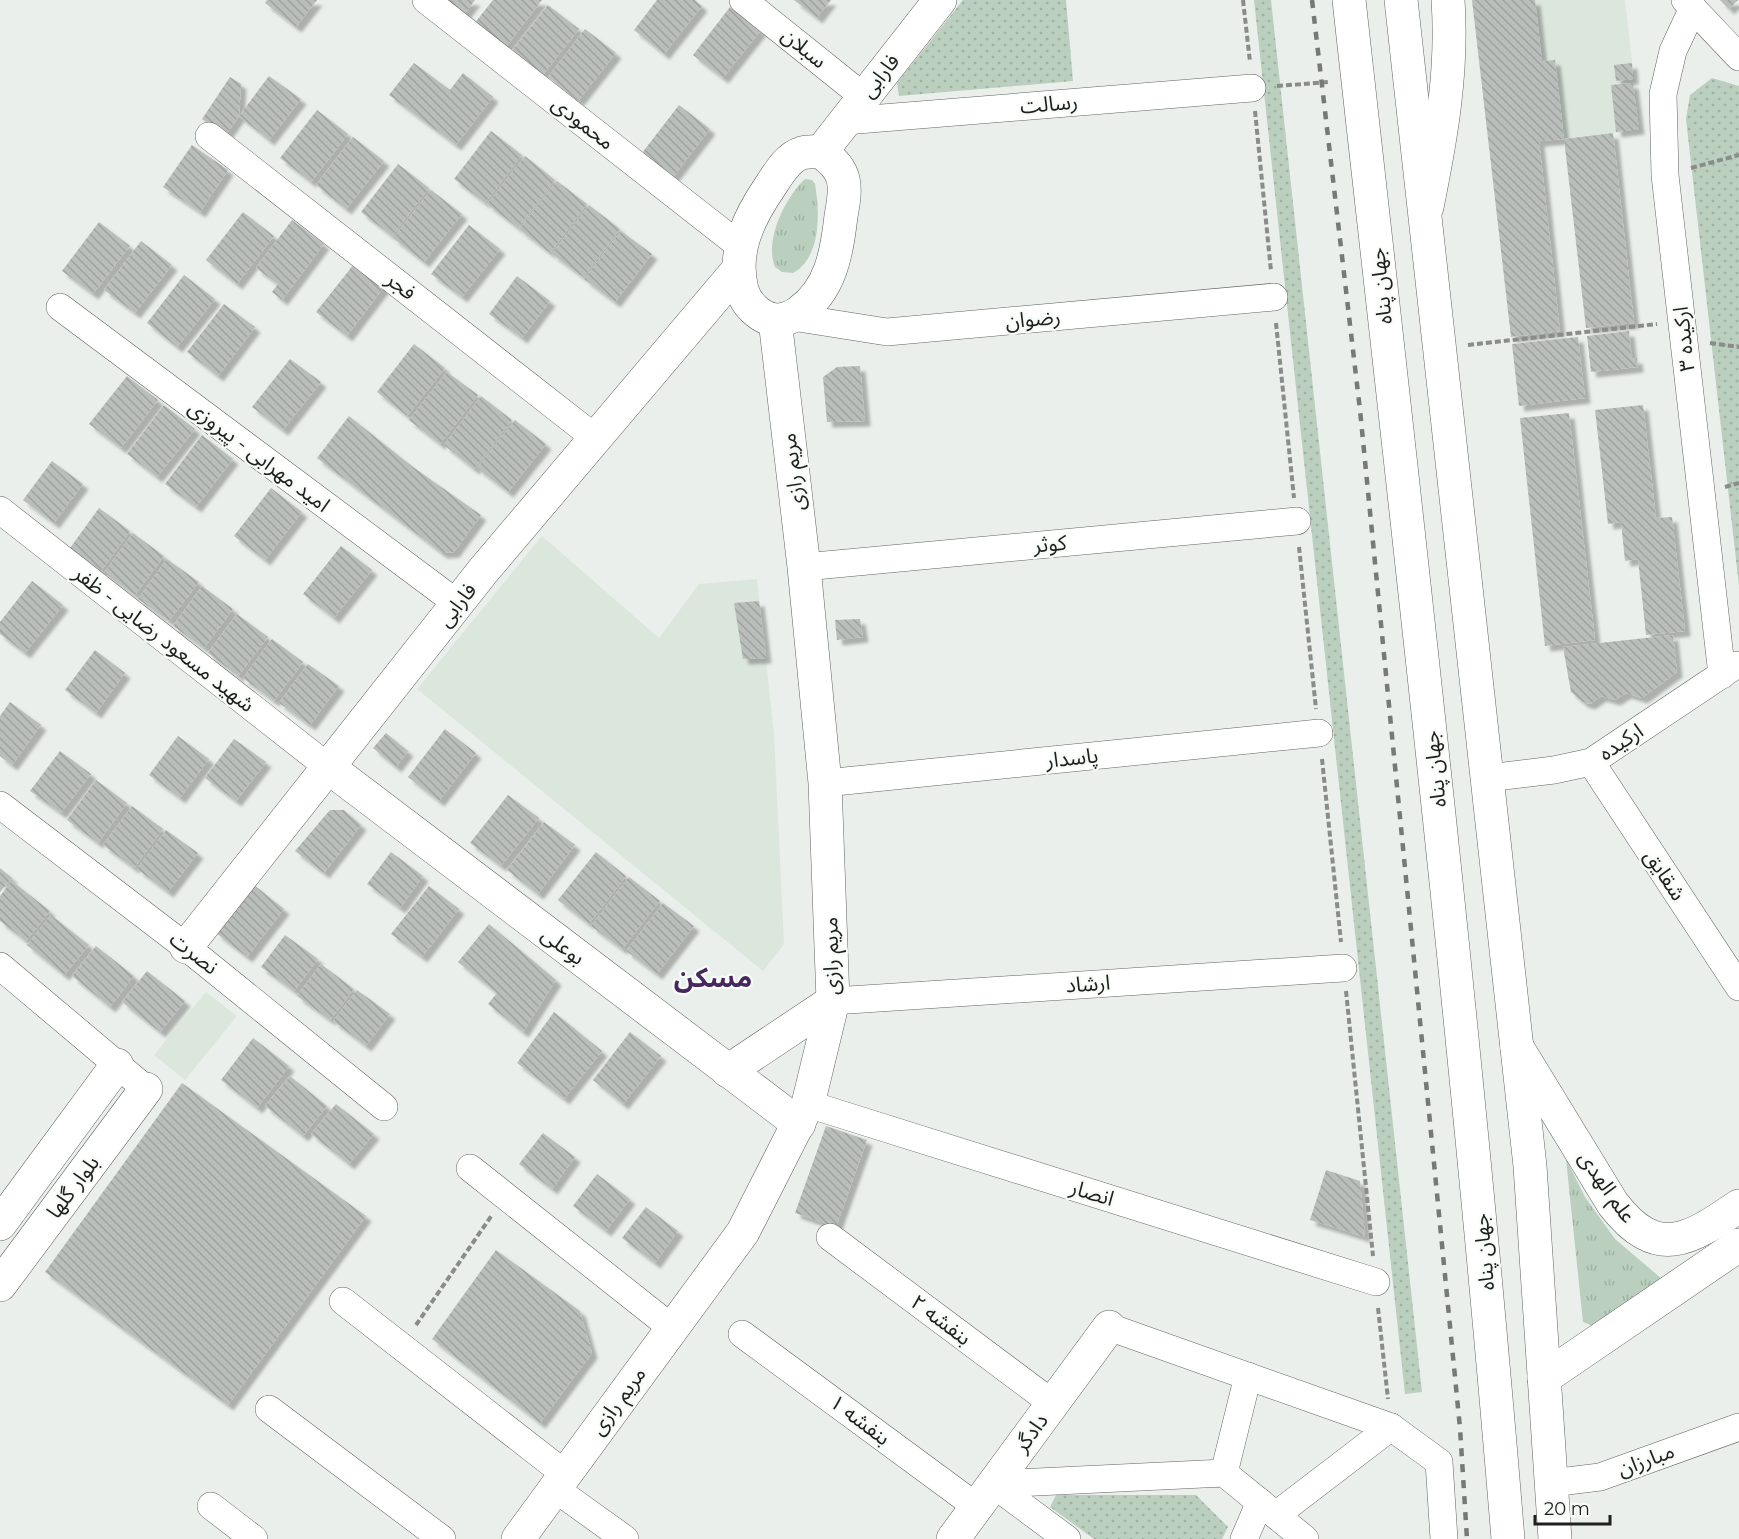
<svg xmlns="http://www.w3.org/2000/svg" width="1739" height="1539" viewBox="0 0 1739 1539" font-family="Montserrat,'Noto Sans Arabic',sans-serif">
<style>
.built{fill:#dbe6dd}
.grass{fill:url(#grass-tufts)}
.park{fill:url(#park-dots)}
.building{fill:url(#building-back-hatch);filter:url(#shadow)}
.lines{fill:none;stroke-linecap:round;stroke-linejoin:round}
.minor-casing{stroke:#616562;stroke-width:28}
.tertiary-casing{stroke:#616562;stroke-width:34}
.secondary-casing{stroke:#616562;stroke-width:34}
.path{stroke:#898c8a;stroke-width:4;stroke-dasharray:6 3;stroke-linecap:butt}
.minor{stroke:#fff;stroke-width:27}
.tertiary{stroke:#fff;stroke-width:33}
.secondary{stroke:#fff;stroke-width:33}
.rail{stroke:#767977;stroke-width:4.5;stroke-dasharray:8 8;stroke-linecap:butt}
.labels{text-anchor:middle;stroke-width:4.5;stroke-linejoin:round;paint-order:stroke}
.street-label{font-size:21px;fill:#1e1f1e;stroke:#f8fcf8}
.district-label{font-size:27px;font-weight:bold;fill:#48275f;stroke:#f8fcf8}
</style>
<defs>
<pattern id="grass-tufts" width="24" height="20" patternUnits="userSpaceOnUse" patternTransform="scale(1.5)"><rect width="24" height="20" fill="#bacfbe"/><path d="M3 7l-1-3M5 7V3M7 7l1-3M15 17l-1-3M17 17v-4M19 17l1-3" fill="none" stroke="#9fb1a3"/></pattern>
<pattern id="park-dots" width="8" height="8" patternUnits="userSpaceOnUse" patternTransform="scale(1.5)"><rect width="8" height="8" fill="#bacfbe"/><path d="M2 2h.1M6 6h.1" fill="none" stroke="#9fb1a3" stroke-width="1.8" stroke-linecap="round"/></pattern>
<pattern id="building-back-hatch" width="6" height="6" patternUnits="userSpaceOnUse" patternTransform="scale(1.5)"><rect width="6" height="6" fill="#babebb"/><path d="M-1 5l2 2M0 0l6 6M5-1l2 2" fill="none" stroke="#9fa3a0"/></pattern>
<filter id="shadow"><feDropShadow dx="5.5" dy="5.5" stdDeviation="1.5" flood-color="#0004"/></filter>
</defs>
<rect width="100%" height="100%" fill="#eaefeb"/>
<g class="built">
<polygon points="1472,0 1625,0 1640,130 1489,147"/>
<polygon points="542,536 659,638 699,584 757,579 774,733 784,944 763,971 417,689"/>
<polygon points="206,992 237,1016 185,1080 154,1055"/>
</g>
<g class="grass">
<path d="M805,179l7,1 3,4c5,28 6,74 -22,89l-11,-1 -7,-5c-11,-27 10,-69 30,-88z"/>
<polygon points="1566,1159 1585,1197 1615,1239 1662,1279 1593,1326 1583,1322"/>
</g>
<g class="park">
<polygon points="963,0 1066,0 1073,81 899,96 897,83"/>
<polygon points="1254,0 1271,0 1422,1392 1405,1394"/>
<polygon points="1712,78 1739,86 1739,586 1686,119 1690,95"/>
<polygon points="1056,1495 1196,1495 1228,1527 1222,1539 1094,1539 1050,1507"/>
</g>
<g class="building">
<polygon points="267,0 317,0 296,27 265,3"/>
<polygon points="443,0 475,0 463,16"/>
<polygon points="493,0 542,0 505,48 474,24"/>
<polygon points="657,0 695,0 702,6 664,54 634,30"/>
<polygon points="794,0 831,0 817,18"/>
<polygon points="1472,0 1535,0 1542,61 1555,60 1564,139 1539,141 1560,331 1511,337"/>
<polygon points="1720,0 1738,0 1729,9"/>
<polygon points="548,5 579,29 541,77 510,53"/>
<polygon points="730,7 761,30 723,78 693,55"/>
<polygon points="585,29 616,53 578,101 548,77"/>
<polygon points="414,63 450,90 463,73 493,97 456,145 389,95"/>
<polygon points="1632,63 1633,79 1616,81 1614,65"/>
<polygon points="269,76 301,99 269,140 239,116 225,136 202,119 230,77 241,84 239,116"/>
<polygon points="1633,83 1639,129 1616,132 1611,85"/>
<polygon points="679,105 710,129 673,177 642,153"/>
<polygon points="317,110 348,134 311,182 280,158"/>
<polygon points="491,131 522,155 485,203 454,179"/>
<polygon points="1613,133 1634,323 1586,328 1564,139"/>
<polygon points="353,137 384,161 346,209 316,185"/>
<polygon points="192,145 228,170 200,212 163,187"/>
<polygon points="525,156 555,180 518,228 487,204"/>
<polygon points="398,164 429,188 392,236 361,212"/>
<polygon points="557,181 587,204 550,253 519,229"/>
<polygon points="431,190 462,214 424,262 393,238"/>
<polygon points="589,205 620,229 583,277 552,254"/>
<polygon points="243,212 274,236 237,284 206,260"/>
<polygon points="292,220 324,244 282,300 272,292 278,284 256,268"/>
<polygon points="99,222 130,246 93,294 62,271"/>
<polygon points="469,225 500,249 462,297 431,274"/>
<polygon points="621,231 652,254 615,302 584,279"/>
<polygon points="141,241 172,265 135,313 104,290"/>
<polygon points="354,264 384,287 347,336 316,312"/>
<polygon points="184,275 215,299 177,347 147,323"/>
<polygon points="517,276 550,301 522,338 489,314"/>
<polygon points="224,304 255,327 218,376 187,352"/>
<polygon points="1629,331 1632,359 1637,358 1638,367 1591,372 1587,336"/>
<polygon points="1578,337 1585,398 1519,406 1512,344"/>
<polygon points="414,344 445,368 407,416 377,392"/>
<polygon points="290,359 321,382 283,430 252,407"/>
<polygon points="860,366 865,421 827,422 823,377 837,367"/>
<polygon points="447,372 478,395 440,444 409,420"/>
<polygon points="127,376 158,400 121,448 89,424"/>
<polygon points="481,396 512,420 474,469 444,445"/>
<polygon points="164,405 195,429 157,477 127,454"/>
<polygon points="1643,405 1656,518 1672,517 1685,631 1646,635 1638,559 1625,561 1621,522 1608,524 1595,410"/>
<polygon points="1569,413 1595,640 1545,646 1520,418"/>
<polygon points="349,416 413,467 481,515 454,552 442,553 317,458"/>
<polygon points="515,420 546,444 508,492 477,468"/>
<polygon points="202,435 233,459 196,507 165,484"/>
<polygon points="52,461 83,484 54,523 23,500"/>
<polygon points="271,488 302,512 265,560 234,536"/>
<polygon points="99,508 130,531 101,571 70,548"/>
<polygon points="133,533 164,556 135,595 104,573"/>
<polygon points="341,546 372,570 334,618 303,594"/>
<polygon points="167,559 199,582 169,621 138,599"/>
<polygon points="32,581 63,605 25,653 0,634 0,622"/>
<polygon points="202,586 233,609 204,648 173,626"/>
<polygon points="759,601 766,658 743,659 734,603"/>
<polygon points="237,614 268,637 238,676 208,653"/>
<polygon points="860,619 863,637 837,640 835,620"/>
<polygon points="1673,635 1677,672 1642,698 1626,693 1615,700 1601,696 1590,704 1583,702 1571,692 1563,647"/>
<polygon points="272,639 303,662 274,701 243,678"/>
<polygon points="95,650 125,673 96,713 65,690"/>
<polygon points="308,664 339,686 310,725 279,703"/>
<polygon points="10,702 41,725 12,765 0,756 0,716"/>
<polygon points="445,729 476,753 439,801 408,777"/>
<polygon points="386,733 408,751 396,767 373,748"/>
<polygon points="178,736 209,759 180,798 149,775"/>
<polygon points="234,739 266,762 236,801 205,778"/>
<polygon points="60,751 91,774 61,813 30,791"/>
<polygon points="96,780 127,803 98,843 67,820"/>
<polygon points="508,795 539,818 501,866 470,843"/>
<polygon points="132,806 163,829 134,868 103,845"/>
<polygon points="330,810 344,810 361,825 324,873 295,851"/>
<polygon points="544,822 575,845 538,894 507,870"/>
<polygon points="166,830 198,853 168,892 137,869"/>
<polygon points="391,852 423,876 400,908 367,884"/>
<polygon points="596,852 626,876 589,924 558,900"/>
<polygon points="0,868 12,878 0,892"/>
<polygon points="629,877 660,901 622,949 591,926"/>
<polygon points="12,881 50,911 26,941 0,921 0,896"/>
<polygon points="254,885 284,909 247,957 216,933"/>
<polygon points="429,886 459,909 422,957 391,934"/>
<polygon points="663,903 694,926 657,974 626,951"/>
<polygon points="51,915 89,945 64,975 27,945"/>
<polygon points="489,924 556,980 523,1032 488,1004 497,993 458,962"/>
<polygon points="285,935 318,959 294,991 261,967"/>
<polygon points="96,946 134,976 110,1007 72,976"/>
<polygon points="321,964 354,989 330,1020 297,996"/>
<polygon points="147,971 185,1001 160,1032 122,1002"/>
<polygon points="357,990 390,1014 366,1046 333,1021"/>
<polygon points="554,1012 602,1051 564,1099 517,1063"/>
<polygon points="630,1032 661,1056 623,1104 593,1080"/>
<polygon points="253,1038 289,1066 257,1108 221,1080"/>
<polygon points="290,1076 327,1106 303,1136 265,1106"/>
<polygon points="182,1083 366,1216 228,1405 45,1272"/>
<polygon points="336,1104 374,1134 349,1164 311,1134"/>
<polygon points="826,1126 867,1140 836,1227 795,1213"/>
<polygon points="543,1133 575,1157 552,1189 519,1164"/>
<polygon points="1326,1170 1360,1181 1365,1237 1310,1220"/>
<polygon points="597,1174 630,1199 606,1231 573,1206"/>
<polygon points="646,1207 678,1231 655,1263 622,1238"/>
<polygon points="496,1250 580,1311 592,1353 540,1423 432,1339"/>
</g>
<g class="lines">
<g class="minor-casing">
<g id="minor">
<polyline points="426,0 740,246"/>
<polyline points="743,0 864,97"/>
<polyline points="1685,0 1739,57"/>
<polyline points="1693,8 1673,51 1663,94 1665,175 1722,675"/>
<polyline points="845,121 1252,88"/>
<polyline points="209,136 594,437"/>
<polyline points="60,307 458,604"/>
<polyline points="792,317 887,332 1274,297"/>
<polyline points="0,510 328,767"/>
<polyline points="804,567 1297,521"/>
<polyline points="1591,762 1739,987"/>
<polyline points="1487,778 1554,770 1591,762 1736,665"/>
<polyline points="825,783 1319,733"/>
<polyline points="0,805 186,947 384,1107"/>
<polyline points="0,966 146,1089"/>
<polyline points="833,1001 1343,968"/>
<polyline points="808,1104 1376,1282"/>
<polyline points="470,1168 672,1328"/>
<polyline points="830,1237 1052,1403"/>
<polyline points="343,1301 565,1474"/>
<polyline points="1109,1327 1391,1427 1439,1462 1444,1539"/>
<polyline points="742,1334 977,1507"/>
<polyline points="269,1409 442,1539"/>
<polyline points="1224,1473 1248,1376"/>
<polyline points="1551,1483 1600,1477 1739,1427"/>
<polyline points="993,1484 1224,1473 1305,1539"/>
<polyline points="993,1484 1067,1539"/>
<polyline points="554,1488 625,1539"/>
<polyline points="211,1506 254,1539"/>
<polyline points="1276,1515 1391,1427"/>
<polyline points="1244,1539 1260,1502"/>
</g>
</g>
<g class="tertiary-casing">
<g id="tertiary">
<path d="M821,152c10,7 19,15 22,27 3,11 0,26 -2,37 -4,36 -10,74 -42,96 -6,5 -17,9 -25,8 -15,-3 -28,-16 -32,-30 -10,-39 7,-73 29,-105 8,-12 17,-28 31,-32 6,-2 13,-1 19,-1z"/>
<polyline points="821,152 940,0"/>
<path d="M1427,207c14,-69 26,-136 21,-207"/>
<polyline points="328,767 799,1124"/>
<polyline points="186,947 483,571 737,271"/>
<path d="M1517,1047l96,157c44,57 76,36 126,2"/>
<polyline points="728,1071 833,1001"/>
<polyline points="0,1224 117,1065"/>
<polyline points="0,1285 146,1089"/>
<polyline points="1544,1378 1739,1245"/>
<polyline points="518,1539 743,1232 808,1104 833,1001 825,783 804,567 775,320"/>
<polyline points="953,1539 1109,1327"/>
</g>
</g>
<g class="secondary-casing">
<g id="secondary">
<path d="M1349,0c57,513 117,1025 159,1539"/>
<polyline points="1401,0 1530,1166 1555,1539"/>
</g>
</g>
<g class="path">
<polyline points="1243,0 1250,62"/>
<polyline points="1277,86 1329,82"/>
<polyline points="1255,111 1271,271"/>
<polyline points="1691,168 1739,155"/>
<polyline points="1276,323 1294,498"/>
<polyline points="1710,343 1739,347"/>
<polyline points="1468,345 1657,324"/>
<polyline points="1725,487 1739,483"/>
<polyline points="1299,547 1316,709"/>
<polyline points="1322,759 1341,942"/>
<polyline points="1346,991 1373,1256"/>
<polyline points="1378,1308 1388,1399"/>
<polyline points="416,1325 492,1215"/>
</g>
<use href="#minor" class="minor"/>
<use href="#tertiary" class="tertiary"/>
<use href="#secondary" class="secondary"/>
<polyline class="rail" points="1312,0 1360,410 1460,1428 1467,1539"/>
</g>
<g class="labels">
<g class="street-label">
<text transform="translate(804 48) rotate(39)" y="7">سبلان</text>
<text transform="translate(880 76) rotate(-52)" y="7">فارابی</text>
<text transform="translate(1049 104) rotate(-5)" y="7">رسالت</text>
<text transform="translate(583 123) rotate(38)" y="7">محمودی</text>
<text transform="translate(401 286) rotate(38)" y="7">فجر</text>
<text transform="translate(1381 286) rotate(-96)" y="7">جهان پناه</text>
<text transform="translate(1033 319) rotate(-5)" y="7">رضوان</text>
<text transform="translate(1684 339) rotate(-96)" y="7">ارکیده ۳</text>
<text transform="translate(259 456) rotate(37)" y="7">امید مهرابی - پیروزی</text>
<text transform="translate(793 472) rotate(-97)" y="7">مریم رازی</text>
<text transform="translate(1050 544) rotate(-5)" y="7">کوثر</text>
<text transform="translate(457 605) rotate(-52)" y="7">فارابی</text>
<text transform="translate(164 639) rotate(38)" y="7">شهید مسعود رضایی - ظفر</text>
<text transform="translate(1621 742) rotate(-34)" y="7">ارکیده</text>
<text transform="translate(1072 758) rotate(-6)" y="7">پاسدار</text>
<text transform="translate(1435 769) rotate(-96)" y="7">جهان پناه</text>
<text transform="translate(1665 875) rotate(57)" y="7">شقایق</text>
<text transform="translate(563 946) rotate(37)" y="7">بوعلی</text>
<text transform="translate(194 953) rotate(38)" y="7">نصرت</text>
<text transform="translate(831 956) rotate(-91)" y="7">مریم رازی</text>
<text transform="translate(1088 984) rotate(-4)" y="7">ارشاد</text>
<text transform="translate(73 1187) rotate(-53)" y="7">بلوار گلها</text>
<text transform="translate(1607 1187) rotate(55)" y="7">علم الهدی</text>
<text transform="translate(1092 1193) rotate(17)" y="7">انصار</text>
<text transform="translate(1484 1252) rotate(-95)" y="7">جهان پناه</text>
<text transform="translate(941 1320) rotate(37)" y="7">بنفشه ۲</text>
<text transform="translate(618 1401) rotate(-54)" y="7">مریم رازی</text>
<text transform="translate(860 1420) rotate(37)" y="7">بنفشه ۱</text>
<text transform="translate(1031 1433) rotate(-54)" y="7">دادگر</text>
<text transform="translate(1646 1460) rotate(-20)" y="7">مبارزان</text>
</g>
<g class="district-label">
<text x="713" y="987">مسکن</text>
</g>
</g>
<path d="M1535 1515v9h75v-9" fill="none" stroke="#1e1f1e" stroke-width="3"/>
<text x="1544" y="1515" font-size="18" fill="#1e1f1e" stroke="#f8fcf8" stroke-width="4.5" paint-order="stroke">20 m</text>
</svg>
